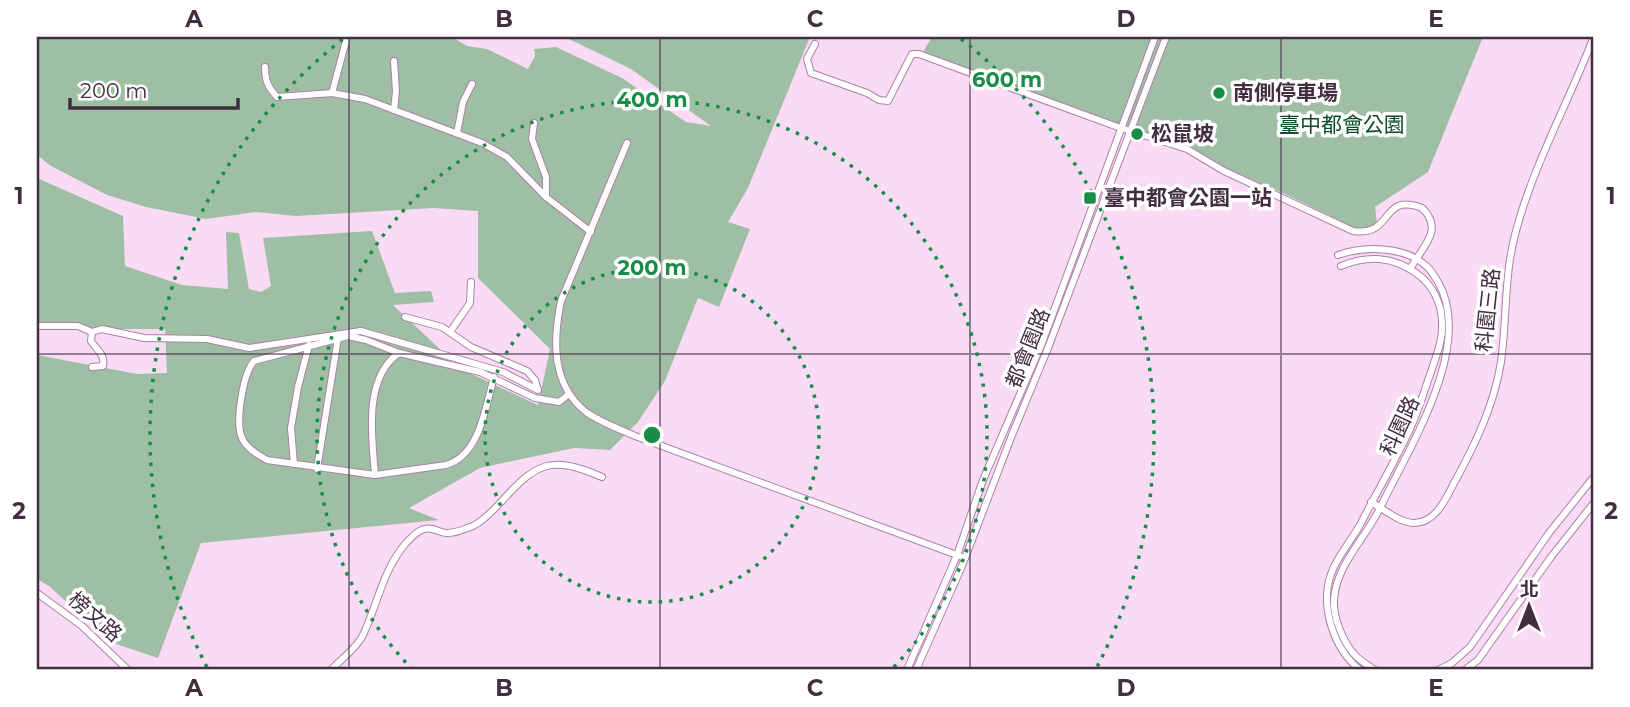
<svg xmlns="http://www.w3.org/2000/svg" width="1630" height="707" viewBox="0 0 1630 707" font-family="Montserrat,'Noto Sans TC',sans-serif">
<style>
.green{fill:#9ebfa4}
.lines{fill:none;stroke-linecap:round;stroke-linejoin:round}
.minor-casing{stroke:#af7fa8;stroke-width:8}
.minor{stroke:#fff;stroke-width:6}
.grid{fill:none;stroke:#422e40;stroke-width:2;stroke-opacity:0.55}
.ring{fill:none;stroke:#198d47;stroke-width:3.5;stroke-dasharray:3.5 7}
.poi-dot{fill:#198d47;stroke:#fff;stroke-width:2.5}
.labels{text-anchor:middle;stroke-width:7;stroke-linejoin:round;paint-order:stroke}
.poi-label{font-size:21px;font-weight:bold;fill:#422e40;stroke:#fff;text-anchor:start}
.park-label{font-size:21px;fill:#0b4d25;stroke:#fff}
.street-label{font-size:21px;fill:#422e40;stroke:#fff}
.centre{fill:#198d47;stroke:#fff;stroke-width:3.5}
.ring-label{font-size:21px;text-anchor:middle;font-weight:bold;fill:#198d47;stroke:#fff;stroke-width:7;stroke-linejoin:round;paint-order:stroke}
.neatline{fill:none;stroke:#422e40;stroke-width:2.5}
.grid-label{font-size:23px;text-anchor:middle;font-weight:bold;fill:#422e40}
</style>
<rect width="100%" height="100%" fill="#fadbf5"/>
<g class="green">
<polygon points="37,37 452,37 467,46 487,49 528,69 535,56 534,49 556,47 622,78 686,122 711,126 631,69 565,37 810,37 748,188 728,222 750,229 719,307 698,298 665,381 638,422 610,450 574,448 480,468 409,508 439,520 201,543 158,658 110,642 49,586 37,579 37,355 137,374 167,373 165,329 105,329 37,323 37,178 123,216 125,266 182,285 228,289 226,232 239,233 249,289 261,292 271,286 263,238 372,231 395,293 431,291 434,302 393,305 461,369 538,405 550,349 478,278 478,211 434,208 296,216 256,212 206,219 146,207 107,195 51,166 37,155"/>
<polygon points="932,37 1483,37 1428,172 1375,207 1377,223 1365,229 1355,228 1285,194 1224,168 1187,147 1119,125 923,52"/>
</g>
<g class="lines">
<g class="minor-casing">
<g id="minor">
<path d="M815,44l-8,15 4,14 56,20 12,7 9,1 24,-47h7l196,72 72,23 37,22 129,60c42,6 26,-39 69,-23 23,22 0,39 -12,61"/>
<path d="M265,67c0,14 3,20 12,30l55,-4 33,6 117,44 25,14 39,40 45,35"/>
<polyline points="332,93 346,41"/>
<polyline points="394,110 396,91 394,61"/>
<polyline points="534,123 532,139 546,177 546,197"/>
<polyline points="457,133 463,102 472,84"/>
<path d="M627,143l-66,158c-8,39 -10,83 25,111 14,10 33,17 49,24l330,122"/>
<path d="M1338,255c26,-9 66,-9 87,10 6,4 9,11 13,17 37,63 -29,166 -57,224 -14,31 -45,58 -47,94 -1,17 9,42 20,54 6,7 14,11 21,16"/>
<path d="M1341,266c27,-11 51,-10 75,7 16,11 26,30 26,50 1,17 -5,30 -10,46 -7,20 -13,40 -22,60 -15,32 -33,63 -49,94 -9,17 -24,33 -30,51 -11,32 2,74 29,96"/>
<polyline points="37,326 78,326 92,332 102,329 144,338 207,339 249,348 361,331 503,372 538,390 535,380 527,371 471,347 442,327 405,317"/>
<path d="M92,332l-1,9c6,10 14,12 12,25l-11,1"/>
<polyline points="450,332 470,303 471,282"/>
<path d="M494,377c-9,31 -14,78 -48,88l-71,10 -108,-15c-9,-5 -21,-12 -25,-22 -7,-16 1,-64 12,-77l94,-25 18,4 33,13 81,19 55,26 24,4 10,-8"/>
<polyline points="294,464 291,428 298,387 309,345"/>
<polyline points="317,469 338,338"/>
<path d="M375,475c-3,-38 -12,-97 24,-122"/>
<path d="M1371,502c13,7 27,20 42,21 21,1 32,-22 40,-38 21,-38 41,-79 48,-123 6,-43 3,-89 15,-131 18,-67 52,-128 77,-192"/>
<polyline points="37,593 82,626 128,670"/>
<path d="M331,670c10,-11 26,-22 32,-35 15,-31 19,-64 43,-92 7,-7 15,-17 26,-14 6,1 9,4 15,4 10,0 17,-4 26,-7 12,-6 19,-15 28,-24 36,-40 50,-47 101,-25"/>
<polyline points="907,670 957,555 983,480 1042,343 1155,37"/>
<polyline points="916,670 962,566 1012,435 1048,348 1166,37"/>
<polyline points="1438,670 1452,663 1470,647 1549,533 1593,478"/>
<polyline points="1465,670 1478,660 1551,557 1593,504"/>
</g>
</g>
<use href="#minor" class="minor"/>
</g>
<path class="grid" d="M349,37v633M660,37v633M970,37v633M1281,37v633M37,354h1556"/>
<g class="ring">
<circle cx="652" cy="435" r="167"/>
<path d="M413 670A335 335 0 1 1 891 670"/>
<path d="M207 667A502 502 0 0 1 343 39M961 39A502 502 0 0 1 1097 667"/>
</g>
<g class="poi-dot">
<circle cx="1219" cy="93" r="7"/>
<circle cx="1137" cy="134" r="7"/>
<rect x="1083" y="191" width="14" height="14" rx="3.5"/>
</g>
<g class="labels">
<g class="poi-label">
<text x="1233" y="100">南側停車場</text>
<text x="1151" y="141">松鼠坡</text>
<text x="1104" y="205">臺中都會公園一站</text>
</g>
<g class="park-label">
<text x="1342" y="132">臺中都會公園</text>
</g>
<g class="street-label">
<text transform="translate(1488 310) rotate(-84)" y="7">科園三路</text>
<text transform="translate(1028 348) rotate(-68)" y="7">都會園路</text>
<text transform="translate(1400 426) rotate(-65)" y="7">科園路</text>
<text transform="translate(95 617) rotate(41)" y="7">榜文路</text>
</g>
</g>
<circle cx="652" cy="435" r="10" class="centre"/>
<g class="ring-label">
<text x="1007" y="87">600 m</text>
<text x="652" y="107">400 m</text>
<text x="652" y="275">200 m</text>
</g>
<rect width="1630" height="707" fill="none" stroke="#ffffff" stroke-width="77"/>
<g transform="translate(1529 606)" stroke="#ffffff" stroke-width="5" paint-order="stroke">
<path d="M0-5L12 26L0 18L-12 26Z" fill="#422e40"/>
<text y="-10" font-size="19" font-weight="bold" text-anchor="middle" fill="#422e40">北</text>
</g>
<path d="M70 98v10h168v-10" fill="none" stroke="#422e40" stroke-width="3.5"/>
<text x="80" y="98" font-size="21" fill="#422e40" stroke="#ffffff" stroke-width="5" paint-order="stroke">200 m</text>
<rect x="38" y="38" width="1554" height="630" class="neatline"/>
<g class="grid-label">
<text x="194" y="27">A</text>
<text x="504" y="27">B</text>
<text x="815" y="27">C</text>
<text x="1126" y="27">D</text>
<text x="1436" y="27">E</text>
<text x="19" y="204">1</text>
<text x="1611" y="204">1</text>
<text x="19" y="519">2</text>
<text x="1611" y="519">2</text>
<text x="194" y="696">A</text>
<text x="504" y="696">B</text>
<text x="815" y="696">C</text>
<text x="1126" y="696">D</text>
<text x="1436" y="696">E</text>
</g>
</svg>
